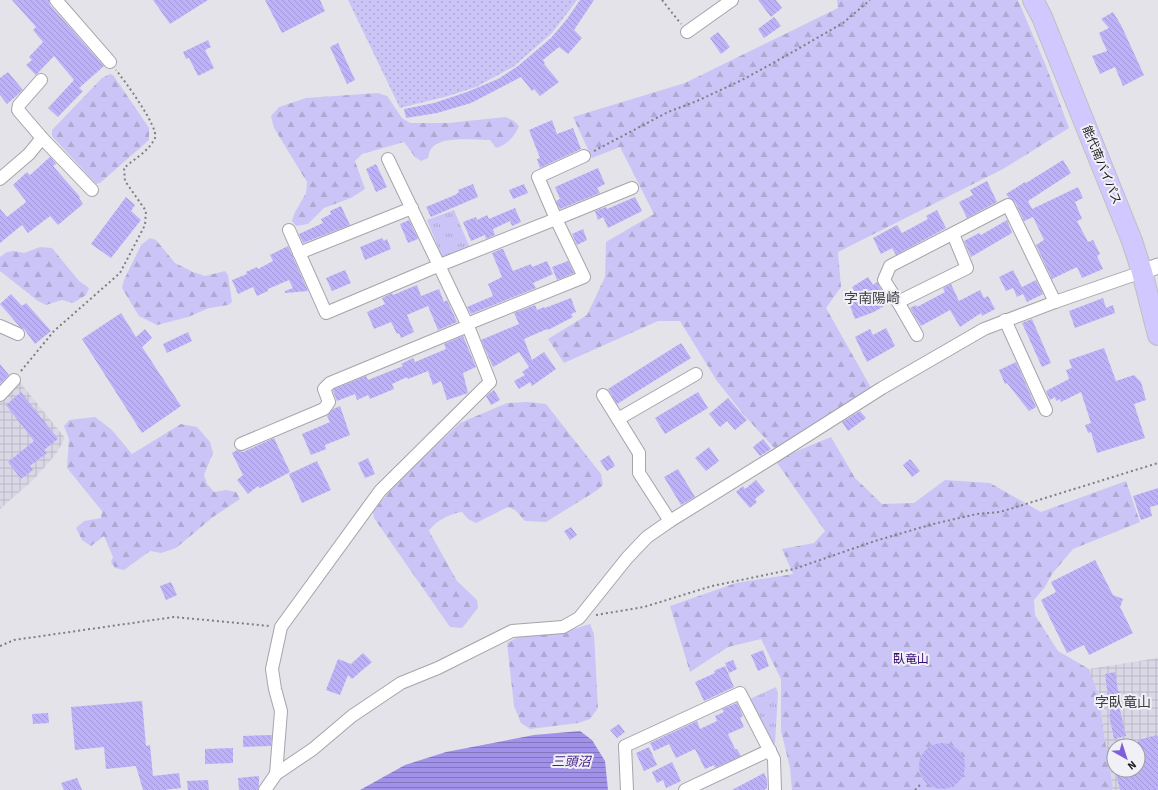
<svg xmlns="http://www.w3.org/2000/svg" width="1158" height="790" viewBox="0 0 1158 790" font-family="'Source Sans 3','Noto Sans JP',sans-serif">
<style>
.industrial{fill:url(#industrial-grid);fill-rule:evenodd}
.grass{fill:url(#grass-dots)}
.forest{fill:url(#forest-firs)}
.park{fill:url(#park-tufts)}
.water{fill:url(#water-rules)}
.building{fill:url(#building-back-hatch)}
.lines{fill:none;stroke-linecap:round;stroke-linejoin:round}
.minor-casing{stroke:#a5a4aa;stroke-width:14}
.tertiary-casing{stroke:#a5a4aa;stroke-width:17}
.trunk-casing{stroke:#bfbfc0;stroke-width:22}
.path{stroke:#7e7e83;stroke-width:2;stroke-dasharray:2 3;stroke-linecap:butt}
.minor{stroke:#fff;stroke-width:12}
.tertiary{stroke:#fff;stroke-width:15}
.trunk{stroke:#d0c8fe;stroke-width:20}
.labels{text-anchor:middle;stroke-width:4;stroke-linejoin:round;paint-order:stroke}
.street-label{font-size:12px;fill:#1a1a1d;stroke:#f1f0f7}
.park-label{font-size:12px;fill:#350c75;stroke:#f1f0f7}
.water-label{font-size:13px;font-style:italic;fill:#432287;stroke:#f1f0f7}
.quarter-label{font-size:14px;fill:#3e3e43;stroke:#f1f0f7}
</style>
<defs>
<pattern id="industrial-grid" width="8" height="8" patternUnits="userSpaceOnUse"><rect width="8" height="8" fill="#dad8e6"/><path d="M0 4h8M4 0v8" fill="none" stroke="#bab9c5"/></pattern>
<pattern id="grass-dots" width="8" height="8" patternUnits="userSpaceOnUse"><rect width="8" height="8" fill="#cbc4f6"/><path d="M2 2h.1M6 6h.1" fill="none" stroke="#aea8d2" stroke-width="1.8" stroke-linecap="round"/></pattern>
<pattern id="forest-firs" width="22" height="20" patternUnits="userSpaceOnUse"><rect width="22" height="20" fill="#cbc4f6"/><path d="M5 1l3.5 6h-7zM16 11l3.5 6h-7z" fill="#aea8d2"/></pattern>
<pattern id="park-tufts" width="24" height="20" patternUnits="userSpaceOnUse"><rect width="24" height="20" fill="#cbc4f6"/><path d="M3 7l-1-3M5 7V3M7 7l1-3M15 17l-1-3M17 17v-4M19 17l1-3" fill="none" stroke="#aea8d2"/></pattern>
<pattern id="water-rules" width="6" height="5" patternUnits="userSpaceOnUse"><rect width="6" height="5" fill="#a191e9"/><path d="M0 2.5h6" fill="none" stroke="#8276bc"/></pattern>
<pattern id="building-back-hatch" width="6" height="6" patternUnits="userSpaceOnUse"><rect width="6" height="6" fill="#bdb2fa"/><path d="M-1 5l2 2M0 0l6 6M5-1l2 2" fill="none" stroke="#a298d6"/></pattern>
</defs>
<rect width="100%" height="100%" fill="#e3e3e9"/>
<g class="industrial">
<polygon points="18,380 65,438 56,454 33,480 0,509 0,399"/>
<path d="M1158,658v132h-46l1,-2 -10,-60 -3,-29 -11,-30zM1114,746h24v24h-24z"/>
</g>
<polygon class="grass" points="348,0 577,0 552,33 513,67 476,87 448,96 400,108"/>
<g class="forest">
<polygon points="837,0 1018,0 1046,66 1069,128 1003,169 838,252 841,287 826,308 874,393 776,450 744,415 717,381 680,321 658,321 564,363 548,339 587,315 605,277 606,242 654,214 620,147 592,158 573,117 685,83 838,8"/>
<polygon points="110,74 113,75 149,128 149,140 100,183 96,184 52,136 52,130 102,78"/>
<path d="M378,93l9,3 15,22 8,5h38l58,-6 8,4 5,5c-5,11 -11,18 -23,22l-6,-8c-14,0 -51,-5 -59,9 -2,2 -2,6 -3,9l-7,3 -6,-4 -11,-15 -42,12 -7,7 10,28 -14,9 -27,10 -16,16 -12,2 -4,-5 2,-7 12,-21 1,-11 -33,-54 -3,-12 8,-9 27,-9z"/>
<polygon points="150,238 156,240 175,263 193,272 205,276 225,271 228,275 232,302 228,305 209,308 188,317 157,325 139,316 122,288 124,280 141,245"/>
<polygon points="40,247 52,248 79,281 89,288 86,295 73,303 62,300 46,305 38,301 0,271 0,257 7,252 14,251 24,253"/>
<path d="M527,402l19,2 55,70 2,11 -7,6 -50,31 -21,-1 -10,-11 -7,-3 -32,16 -8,-4 -6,-7c-11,1 -28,10 -33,19l28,50 20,19 1,8 -16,20 -12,-1 -76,-109 -1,-6 22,-28 65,-61 47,-20z"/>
<polygon points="95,417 112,430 132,454 181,424 197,427 210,442 213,453 204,475 207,484 214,492 226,490 236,492 240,499 213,517 176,548 161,553 150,551 124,570 115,568 111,562 113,557 104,536 91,546 82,540 76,528 84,521 101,518 102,511 67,468 69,439 64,426 69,420"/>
<polygon points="831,437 855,478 882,504 914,503 945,480 990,483 1041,512 1126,481 1140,522 1073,549 1052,574 1045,587 1034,600 1035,615 1058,651 1089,669 1100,699 1103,728 1113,788 1112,790 792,790 790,768 781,731 781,679 761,639 728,647 690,672 670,606 736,583 793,574 782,549 814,543 825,531 775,460"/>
<polygon points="590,624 594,634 598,708 590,719 578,723 530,729 521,723 514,706 507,643 522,635 564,632"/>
</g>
<g class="park">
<polygon points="454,210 470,248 443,259 427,220"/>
<polygon points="776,687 778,693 775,743 772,746 750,699"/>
</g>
<polygon class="water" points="580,731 592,740 605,761 608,790 360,790 405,765 446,752 534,735"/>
<g class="building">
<polygon points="12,0 49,0 50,5 104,66 79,88 83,91 58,117 48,108 74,80 54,56 36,75 26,65 32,60 29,57 43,42 33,30 36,27"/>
<polygon points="153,0 208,0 170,24"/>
<polygon points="265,0 320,0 325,11 282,33"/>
<polygon points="580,0 594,0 574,30 582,38 568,54 559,47 543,60 545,63 544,64 559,82 540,96 534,89 532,91 521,77 471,103 437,113 406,118 404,109 434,103 467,92 498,79 518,66 551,38 567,19"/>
<polygon points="758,0 776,0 782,8 771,17"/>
<polygon points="1113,12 1121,25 1144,75 1123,86 1115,67 1100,74 1092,56 1107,51 1099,33 1109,28 1101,19"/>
<polygon points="774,17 781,26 764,38 758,29"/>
<polygon points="718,32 730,47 721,54 710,38"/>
<polygon points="208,40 211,47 205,50 214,68 198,76 189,58 186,59 183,52"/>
<polygon points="338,43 355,80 347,84 330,47"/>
<polygon points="8,72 23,90 7,104 0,95 0,78"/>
<polygon points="552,120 557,134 573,128 581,149 540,168 537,159 540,158 529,130"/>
<polygon points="50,157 56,164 53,166 80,197 79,198 83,204 58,225 50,216 28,233 22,225 0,243 0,209 7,217 25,203 26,201 13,185 27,172 30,175"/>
<polygon points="1063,160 1071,173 1028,201 1032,209 1078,187 1083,198 1075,202 1082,219 1077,221 1088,242 1093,240 1100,254 1097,256 1103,269 1082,278 1077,267 1052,279 1036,245 1044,240 1033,217 1024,221 1015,202 1009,198 1006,194 1025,182 1026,183"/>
<polygon points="376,164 387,187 376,192 366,169"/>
<polygon points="598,168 605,184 597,188 600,193 560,209 556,201 560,199 555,187"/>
<polygon points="987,181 997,202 967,218 959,202 973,195 970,190"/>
<polygon points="473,184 478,197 431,217 426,207 455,195 459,192 458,190"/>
<polygon points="524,184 528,193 513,199 509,190"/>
<polygon points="126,197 135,205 131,211 141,220 111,258 91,244"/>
<polygon points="635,197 642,211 608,228 603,217 598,220 595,211 606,207 607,209"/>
<polygon points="341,206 350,225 303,243 299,234 323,223 321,219 331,214 330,211"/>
<polygon points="515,208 521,222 512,226 510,221 493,229 495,235 486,239 485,235 471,241 463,222 476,217 477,220 487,215 489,219"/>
<polygon points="937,210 946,228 896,255 892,248 881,254 873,238 897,225 902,233 928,219 926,216"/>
<polygon points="409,220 418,239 408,243 400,224"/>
<polygon points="1007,220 1012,233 971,257 964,241 979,233 981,235"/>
<polygon points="583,229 587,240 577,245 572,234"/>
<polygon points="382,238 384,241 387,239 391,249 365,260 360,247"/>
<polygon points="288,246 308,291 285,293 285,291 293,288 289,280 268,289 268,291 257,296 253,287 238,294 232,280 247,274 246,272 257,267 258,269 273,261 270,255"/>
<polygon points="501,249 503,249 513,271 531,264 532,267 547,261 553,274 533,283 536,288 471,314 467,307 493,296 488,284 502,277 492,253"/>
<polygon points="568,261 574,273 557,280 552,267"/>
<polygon points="345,270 351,283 332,291 326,278"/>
<polygon points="1013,270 1022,287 1036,280 1043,294 1027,302 1023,294 1017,297 1013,288 1006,291 999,277"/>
<polygon points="868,277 873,285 877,282 889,303 874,312 855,319 847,298 855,292 852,287"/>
<polygon points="951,284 959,301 980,290 984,298 988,296 995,309 982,316 981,313 960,327 950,310 921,326 910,308 916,305 917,307 945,292 943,288"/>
<polygon points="417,285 421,296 439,289 444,302 447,300 457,322 438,330 428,306 407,315 414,332 401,338 399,333 397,334 391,322 374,329 367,312 385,304 382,298 392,293 393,295"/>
<polygon points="11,294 22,306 26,303 51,331 35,344 24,329 20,327 0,304"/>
<polygon points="571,298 576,312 571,314 573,317 548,330 547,329 524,339 532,360 544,352 556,369 532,386 530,382 519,389 514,381 525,375 522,372 529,367 519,352 493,367 481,340 519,324 514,313 535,305 537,310 544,307 545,308"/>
<polygon points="1103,298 1106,308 1113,305 1115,313 1075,328 1069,311"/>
<polygon points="121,313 136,337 145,329 152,338 142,347 181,406 142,433 82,339"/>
<polygon points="1032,319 1051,363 1042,367 1022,323"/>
<polygon points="886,328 895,346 867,362 855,337 870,329 873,335"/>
<polygon points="188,332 192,341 167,353 163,344"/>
<polygon points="463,336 476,367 463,373 468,393 447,400 441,381 433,385 428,371 408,379 407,377 392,384 394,389 370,399 368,395 357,400 355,394 337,401 333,391 334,389 366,376 368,380 403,366 401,364 413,358 415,362 446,349 444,344"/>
<polygon points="681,343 691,358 617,404 608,389"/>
<polygon points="1104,348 1116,381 1134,375 1141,382 1146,400 1134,404 1145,438 1097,453 1091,432 1088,433 1085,425 1091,423 1081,392 1061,402 1060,399 1056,401 1055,397 1050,400 1046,391 1069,379 1066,370 1072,368 1069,360"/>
<polygon points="1016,362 1036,407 1029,411 1007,383 1005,384 999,370"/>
<polygon points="0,364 9,375 0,384"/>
<polygon points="494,390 500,400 491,405 486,396"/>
<polygon points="21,392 58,439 44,450 47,453 30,466 33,470 21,479 8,462 34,441 6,405"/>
<polygon points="698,392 708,408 665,434 655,418"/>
<polygon points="728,398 747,420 735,430 727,421 720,427 709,414"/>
<polygon points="340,406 350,435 325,445 326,449 311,455 302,434 330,422 327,416 333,409"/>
<polygon points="860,411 866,418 848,431 842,422"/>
<polygon points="274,438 290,472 260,488 258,486 248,494 237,480 243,475 232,453 237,450 243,452"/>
<polygon points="763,439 771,449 760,456 753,447"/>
<polygon points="709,447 719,461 706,471 695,458"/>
<polygon points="609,455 615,466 607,471 600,461"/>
<polygon points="368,458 375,474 365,478 358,463"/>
<polygon points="910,459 920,471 912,477 903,465"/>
<polygon points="317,461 331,490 302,503 289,474"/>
<polygon points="678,469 695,497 681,505 664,477"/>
<polygon points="756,480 765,491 755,499 757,502 750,508 736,492 743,486 745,489"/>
<polygon points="1158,488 1158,505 1150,507 1152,516 1141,520 1133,496"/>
<polygon points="571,527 577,535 570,540 564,531"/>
<polygon points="1095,560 1113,595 1123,599 1120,607 1133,633 1089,655 1084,645 1067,653 1041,600 1056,592 1051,582"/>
<polygon points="171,582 177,595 166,600 160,586"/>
<polygon points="763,650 769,666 758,671 751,655"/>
<polygon points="363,653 372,662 352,679 348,675 340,695 326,690 338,659 351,664"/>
<polygon points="733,660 737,669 729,673 725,663"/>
<polygon points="725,666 734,687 704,701 695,682 715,673 714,671"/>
<polygon points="1115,672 1118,691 1120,691 1123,710 1120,710 1126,736 1114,739 1109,715 1110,714 1105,674"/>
<polygon points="142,701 146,746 150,745 153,776 179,773 181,788 164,790 143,790 136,766 106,769 104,747 75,750 71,707"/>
<polygon points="737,703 743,716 740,718 744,727 728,734 735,749 737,749 741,756 715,768 714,765 705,769 695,749 676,758 669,744 654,751 650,743 697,721 700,729 717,721 715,716 724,712 722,709"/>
<polygon points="48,713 49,723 33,724 32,714"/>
<polygon points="619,724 625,732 617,738 610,730"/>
<polygon points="272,735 271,746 243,747 243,736"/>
<polygon points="1157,735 1158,739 1158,790 1120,790 1115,770 1138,770 1138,740"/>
<circle cx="942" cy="766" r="23"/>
<polygon points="649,747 657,765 644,771 636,753"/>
<polygon points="233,748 233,763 205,764 205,749"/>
<polygon points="672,762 681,781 666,788 663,780 657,783 652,772"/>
<polygon points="764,773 767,780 767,788 764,790 732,790"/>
<polygon points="259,776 259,785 258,790 239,790 238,778"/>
<polygon points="77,778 82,790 64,790 61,783"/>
<polygon points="208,780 209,790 188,790 187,781"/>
</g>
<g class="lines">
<g class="minor-casing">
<g id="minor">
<polyline points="56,0 110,62"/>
<polyline points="687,32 732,0"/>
<polyline points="41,80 19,105 18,110 42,138"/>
<polyline points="0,179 29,154 42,138 92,190"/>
<polyline points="289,230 326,313 440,265 556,219 538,177 584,156"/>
<polyline points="953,234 967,268 898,302 884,280 890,266 1008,205 1055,302"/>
<polyline points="299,253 412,208"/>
<polyline points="898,302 917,335"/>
<polyline points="1005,320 1046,410"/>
<polyline points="467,324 584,277 556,219 632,188"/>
<polyline points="0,326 18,334"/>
<polyline points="0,395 14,380"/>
<polyline points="603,395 639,453 639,473 670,521"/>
<polyline points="618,419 696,374"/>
<polyline points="241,444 324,409 329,402 324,389 330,383 468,326"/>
<polyline points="276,774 281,711 275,689 272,669 281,627 380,491 490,382 468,326 388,159"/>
<polyline points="265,790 276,774 313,749 352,716 401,683 438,668 512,631 563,627 579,618 627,558 647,537 670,521 775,456 882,388 984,329 1055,302 1142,272"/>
<polyline points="627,790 625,746 740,693 774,759 775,790"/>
<polyline points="685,790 770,750"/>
</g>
</g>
<g class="tertiary-casing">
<polyline id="tertiary" points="1142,272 1158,266"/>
</g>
<g class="trunk-casing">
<polyline id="trunk" points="1033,0 1042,17 1132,241 1142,272 1158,335"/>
</g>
<g class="path">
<polyline points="662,0 681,24"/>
<polyline points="594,151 668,112 697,101 742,80 775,62 843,23 870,0"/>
<path d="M21,371l33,-40 66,-58 25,-48 1,-14 -21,-30 -1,-13c10,-9 25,-17 31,-30 4,-11 -31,-58 -39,-68"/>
<polyline points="596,615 644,607 712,586 794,569 875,541 933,524 977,514 1000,512 1158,463"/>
<polyline points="0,646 14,640 174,617 270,626"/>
<polyline points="915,790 920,785"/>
</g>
<use href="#minor" class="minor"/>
<use href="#tertiary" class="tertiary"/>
<use href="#trunk" class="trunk"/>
</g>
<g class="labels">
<g class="street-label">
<text transform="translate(1102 165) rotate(68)" y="4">能代南バイパス</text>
</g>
<g class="park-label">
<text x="911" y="663">臥竜山</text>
</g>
<g class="water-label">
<text x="571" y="766">三頭沼</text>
</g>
<g class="quarter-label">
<text x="872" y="303">字南陽崎</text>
<text x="1123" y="707">字臥竜山</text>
</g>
</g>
<g transform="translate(1126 758) rotate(141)"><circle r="19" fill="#f1f0f7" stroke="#9b9aa0"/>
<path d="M0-3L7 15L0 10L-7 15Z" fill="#7e5fd9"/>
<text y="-6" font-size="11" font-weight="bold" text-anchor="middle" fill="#1a1a1d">N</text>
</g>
</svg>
